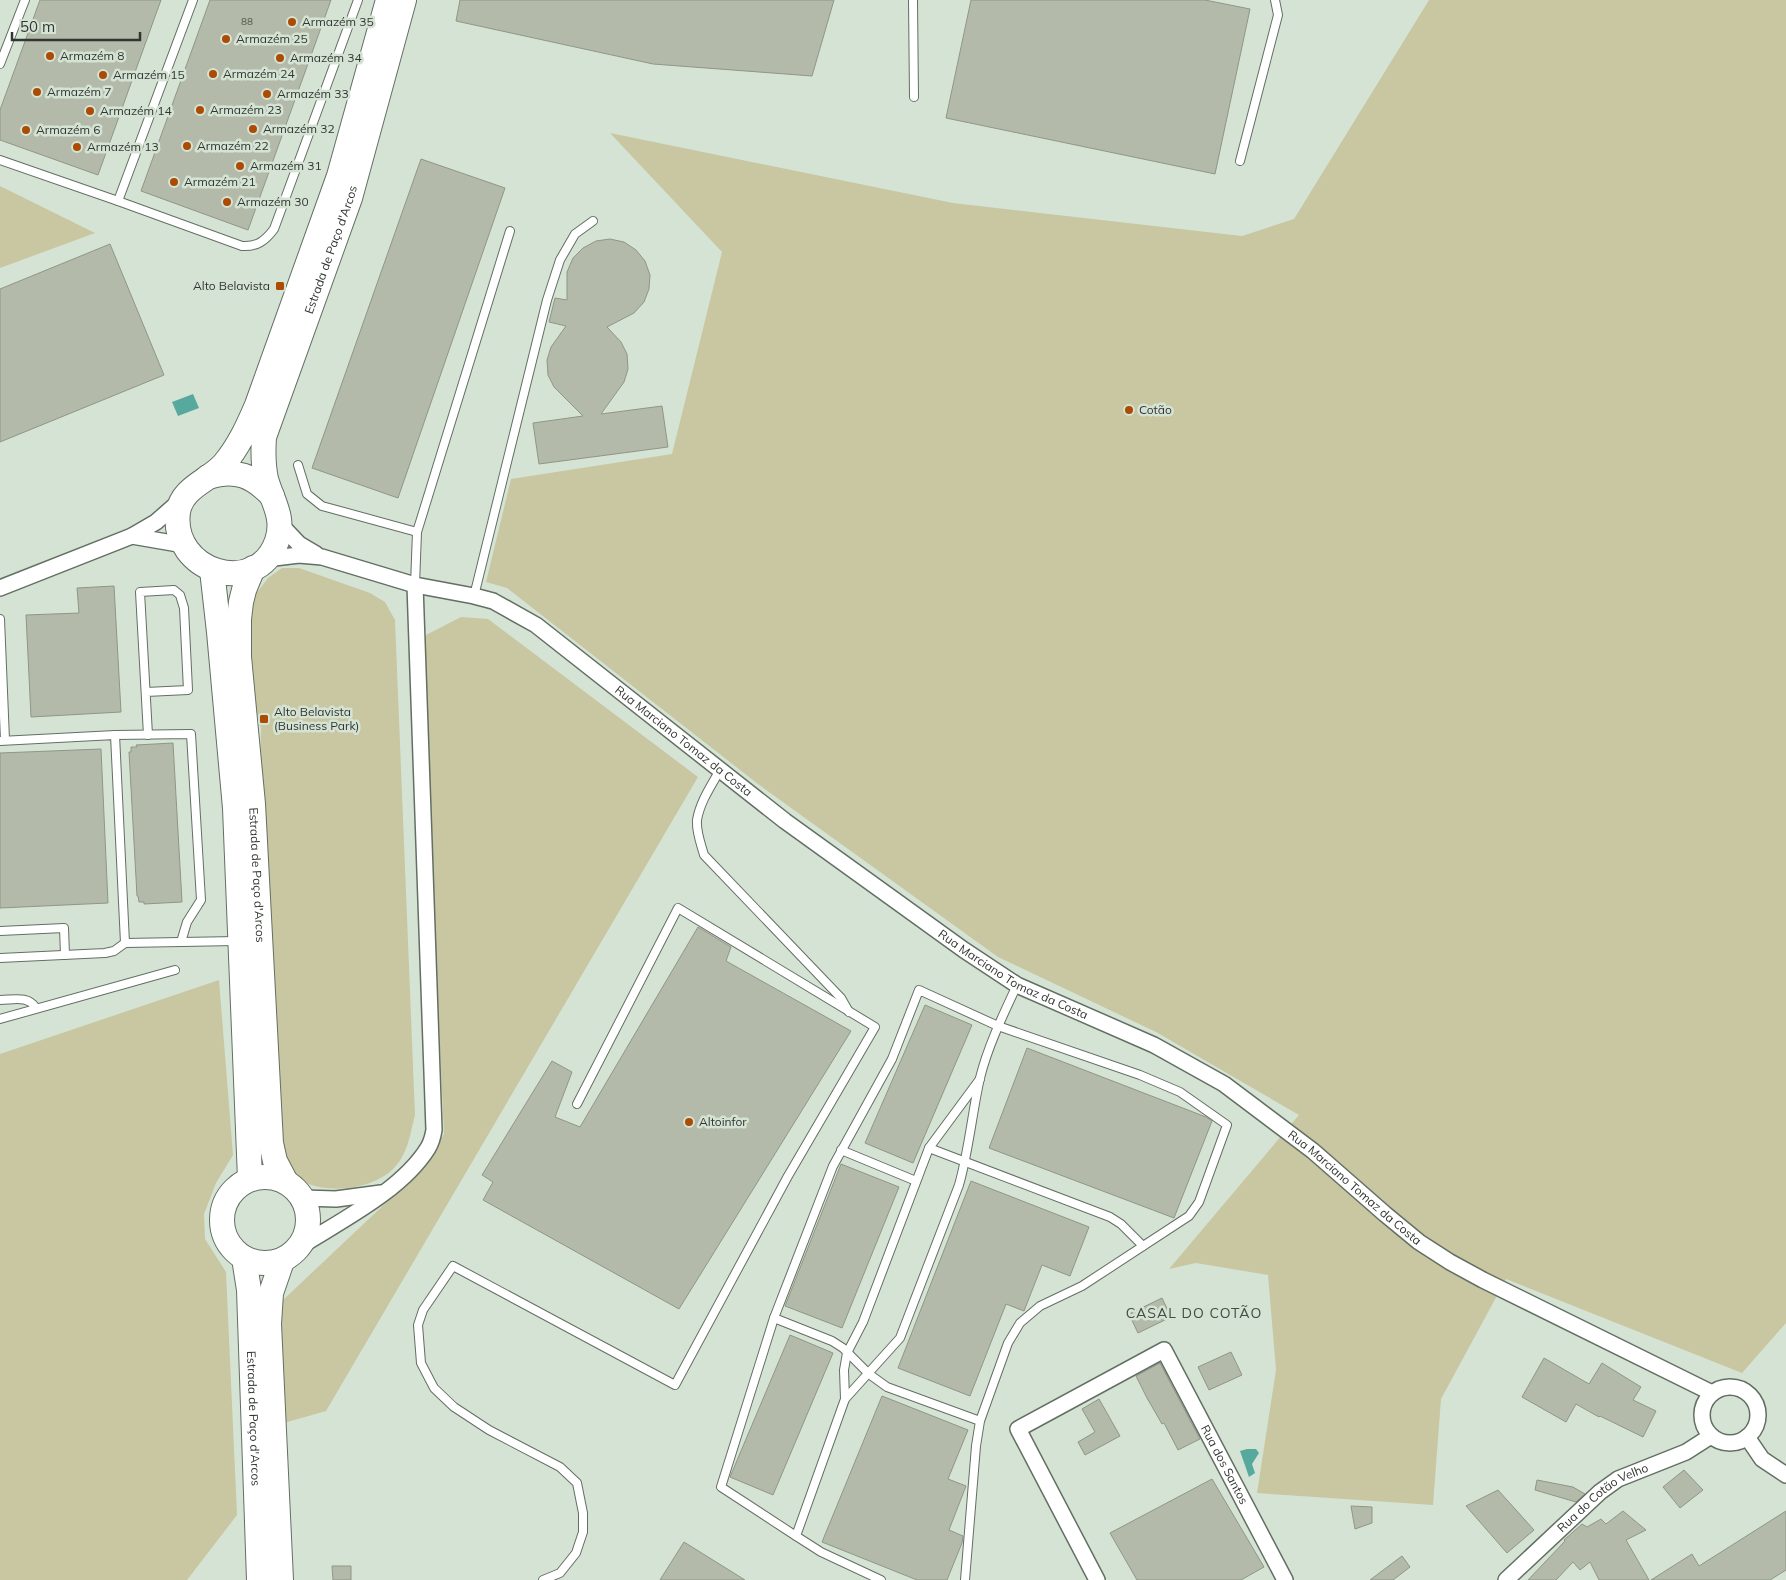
<svg xmlns="http://www.w3.org/2000/svg" width="1786" height="1580" viewBox="0 0 1786 1580" font-family="Mulish,sans-serif">
<style>
.green{fill:#c8c7a1}
.water{fill:#57a99d}
.building{fill:#b4baaa;stroke:#909686}
.lines{fill:none;stroke-linecap:round;stroke-linejoin:round}
.service-casing{stroke:#636f63;stroke-width:10}
.minor-casing{stroke:#636f63;stroke-width:18}
.primary-casing{stroke:#636f63;stroke-width:26}
.service{stroke:#fff;stroke-width:8}
.minor{stroke:#fff;stroke-width:15}
.primary{stroke:#fff;stroke-width:24}
.poi-dot{fill:#ac4b04;stroke:#d5e3d5;stroke-width:2}
.labels{text-anchor:middle;stroke-width:5;stroke-linejoin:round;paint-order:stroke}
.number-label{font-size:10px;fill:#52574f}
.poi-label{font-size:12px;fill:#313631;stroke:#d5e3d5;text-anchor:start}
.street-label{font-size:12px;fill:#313631;stroke:#d5e3d5}
.neighbourhood-label{font-size:14px;letter-spacing:1px;fill:#434f43;stroke:#d5e3d5}
</style>
<rect width="100%" height="100%" fill="#d5e3d5"/>
<g class="green">
<polygon points="1429,0 1786,0 1786,1323 1742,1373 1506,1279 1441,1399 1433,1505 1257,1493 1276,1370 1268,1275 1196,1263 1169,1269 1299,1115 1156,1032 998,957 758,784 507,588 486,582 511,479 672,454 722,252 610,133 953,203 1242,236 1294,219"/>
<polygon points="0,186 95,233 0,268"/>
<path d="M282,568h17l71,25 15,9 10,18 20,495c-5,19 -7,39 -21,53 -24,25 -85,30 -108,0 -3,-5 -4,-12 -6,-18l-20,-383 1,-39 -8,-32 -5,-80 8,-22 12,-16z"/>
<polygon points="461,617 488,619 698,777 326,1411 284,1423 279,1381 283,1300 426,1165 444,1134 422,654 426,635"/>
<polygon points="219,980 233,1155 216,1183 204,1214 205,1239 226,1272 237,1515 187,1580 0,1580 0,1054"/>
</g>
<g class="water">
<polygon points="193,394 199,408 178,416 172,402"/>
<polygon points="1247,1449 1256,1449 1259,1453 1252,1464 1255,1473 1249,1477 1240,1451"/>
</g>
<g class="building">
<polygon points="40,0 161,0 98,175 0,140 0,110"/>
<polygon points="210,0 331,0 248,230 141,191"/>
<polygon points="460,0 834,0 812,76 653,64 456,21"/>
<polygon points="971,0 1205,0 1250,9 1215,174 946,118"/>
<polygon points="421,159 505,188 398,498 312,468"/>
<polygon points="610,239 624,242 636,250 645,261 650,275 649,289 644,302 634,313 607,327 621,342 627,354 628,369 624,382 601,414 662,406 668,447 539,464 533,423 583,416 554,387 548,375 547,360 551,347 566,326 549,322 555,298 567,300 567,272 573,258 583,248 596,241"/>
<polygon points="110,244 164,375 0,442 0,289"/>
<polygon points="114,586 121,712 31,717 26,615 79,613 77,588"/>
<polygon points="173,743 182,902 144,904 144,902 139,902 138,896 137,896 129,752 131,752 131,747 137,747 136,745"/>
<polygon points="101,749 108,903 0,908 0,753"/>
<polygon points="698,927 731,947 726,961 851,1031 679,1309 483,1200 493,1182 482,1175 552,1061 572,1072 555,1117 580,1127"/>
<polygon points="925,1005 972,1025 913,1163 865,1143"/>
<polygon points="1027,1048 1206,1117 1212,1121 1174,1218 989,1148"/>
<polygon points="841,1164 899,1187 842,1328 785,1306"/>
<polygon points="971,1181 1089,1227 1070,1276 1042,1265 1024,1311 1006,1304 970,1396 898,1368"/>
<polygon points="1162,1298 1171,1317 1138,1333 1129,1314"/>
<polygon points="790,1335 833,1353 773,1495 730,1477"/>
<polygon points="1231,1352 1242,1375 1209,1390 1198,1367"/>
<polygon points="1544,1358 1589,1384 1602,1363 1641,1387 1633,1400 1656,1411 1643,1437 1600,1416 1599,1417 1576,1404 1566,1422 1522,1397"/>
<polygon points="1160,1363 1200,1439 1178,1450 1164,1423 1162,1424 1147,1398 1136,1376"/>
<polygon points="882,1396 968,1430 948,1479 966,1486 949,1530 963,1536 962,1543 947,1580 917,1580 822,1542"/>
<polygon points="1099,1399 1120,1436 1085,1455 1078,1442 1095,1432 1082,1409"/>
<polygon points="1684,1470 1703,1490 1680,1508 1663,1487"/>
<polygon points="1212,1479 1264,1567 1241,1580 1137,1580 1110,1533"/>
<polygon points="1537,1480 1573,1487 1585,1494 1576,1502 1535,1490"/>
<polygon points="1498,1490 1534,1530 1507,1553 1466,1506"/>
<polygon points="1351,1506 1372,1507 1372,1523 1355,1529"/>
<polygon points="1623,1511 1646,1530 1626,1540 1649,1580 1599,1580 1590,1562 1580,1570 1573,1562 1556,1580 1528,1580 1565,1541 1564,1540 1582,1524 1587,1527 1601,1519 1606,1524"/>
<polygon points="1786,1511 1786,1570 1770,1580 1651,1580 1692,1554 1699,1566"/>
<polygon points="684,1542 745,1580 660,1580"/>
<polygon points="1402,1556 1410,1567 1393,1580 1370,1580"/>
<polygon points="332,1566 351,1566 351,1580 333,1580"/>
</g>
<g class="lines">
<g class="service-casing">
<g id="service">
<polyline points="913,0 914,97"/>
<polyline points="0,64 25,0"/>
<path d="M0,160l118,41 124,45c15,1 23,-5 32,-17l84,-229"/>
<polyline points="1240,161 1278,15 1275,0"/>
<polyline points="118,201 193,0"/>
<polyline points="298,465 307,494 322,506 417,532"/>
<polyline points="415,585 417,532 510,231"/>
<polyline points="474,596 547,300 560,260 575,234 593,221"/>
<polyline points="0,619 5,740"/>
<polyline points="146,692 188,690 184,608 180,595 174,590 140,592 148,735"/>
<polyline points="115,735 191,734 201,900 187,922 181,942"/>
<polyline points="0,741 115,735 125,943"/>
<path d="M720,770c-9,16 -20,32 -23,50 -1,12 4,24 7,35l137,143 8,14"/>
<polyline points="0,931 64,928 65,955"/>
<polyline points="0,958 105,953 114,951 125,943 237,941"/>
<path d="M0,1000c13,0 28,-5 36,8"/>
<polyline points="0,1019 175,970"/>
<polyline points="929,1148 980,1079"/>
<polyline points="841,1150 916,1181"/>
<polyline points="774,1318 721,1487 796,1536"/>
<polyline points="845,1399 844,1370 847,1353 863,1322 929,1148 1110,1217 1121,1224 1143,1246"/>
<polyline points="543,1580 560,1573 576,1553 583,1532 583,1513 577,1483 560,1467 489,1430 454,1407 434,1388 421,1363 418,1325 423,1310 453,1266 675,1385 788,1176 875,1027 678,908 577,1104"/>
<path d="M881,1580l-60,-28 -25,-16 49,-137 55,-61 59,-153c10,-35 13,-72 21,-107 8,-32 23,-63 37,-93"/>
<polyline points="965,1580 976,1446 980,1421 1008,1343 1020,1323 1040,1306 1082,1286 1189,1216 1199,1202 1227,1125 1180,1092 1140,1075 998,1026 919,990 892,1059 833,1166 774,1318 832,1341 843,1348 869,1374 887,1387 980,1421"/>
</g>
</g>
<g class="minor-casing">
<g id="minor">
<polyline points="280,524 299,544 316,554"/>
<polyline points="132,536 184,545"/>
<path id="s1" d="M266,559l33,-4 23,2 93,28 59,11 19,5 43,24 249,196 179,129 53,35 137,60 70,39 89,67 72,63 34,28 31,20 33,18 229,113"/>
<polyline points="0,588 132,536 156,522 181,500"/>
<polyline points="302,1198 336,1199 381,1193"/>
<path d="M301,1246c41,-26 101,-56 127,-98 3,-5 5,-12 6,-18l-19,-545"/>
<circle cx="1730" cy="1415" r="28"/>
<polyline points="1747,1437 1762,1459 1786,1475"/>
<path id="s2" d="M1097,1580l-79,-151 146,-79 121,230"/>
<path id="s3" d="M1506,1580l94,-88 18,-13 68,-27 25,-16"/>
</g>
</g>
<g class="primary-casing">
<g id="primary">
<path id="s4" d="M388,0l-49,176 -82,229c-9,21 -18,41 -33,59 -15,17 -42,23 -46,48 -8,60 79,87 99,29 8,-24 -5,-40 -11,-62 -3,-14 -3,-27 -2,-42l86,-239 54,-198"/>
<path d="M208,477c28,-9 45,-1 64,19"/>
<path id="s5" d="M253,568l-9,22 -3,12 -2,17v38l14,147 18,339 4,18 11,21"/>
<polyline points="212,570 219,632 235,808 250,1179"/>
<circle cx="265" cy="1220" r="43"/>
<path id="s6" d="M244,1258l5,32 10,290"/>
<polyline points="281,1580 269,1324 271,1293 282,1261"/>
</g>
</g>
<use href="#service" class="service"/>
<use href="#minor" class="minor"/>
<use href="#primary" class="primary"/>
</g>
<g class="poi-dot">
<circle cx="292" cy="22" r="5"/>
<circle cx="226" cy="39" r="5"/>
<circle cx="50" cy="56" r="5"/>
<circle cx="280" cy="58" r="5"/>
<circle cx="213" cy="74" r="5"/>
<circle cx="103" cy="75" r="5"/>
<circle cx="37" cy="92" r="5"/>
<circle cx="267" cy="94" r="5"/>
<circle cx="200" cy="110" r="5"/>
<circle cx="90" cy="111" r="5"/>
<circle cx="253" cy="129" r="5"/>
<circle cx="26" cy="130" r="5"/>
<circle cx="187" cy="146" r="5"/>
<circle cx="77" cy="147" r="5"/>
<circle cx="240" cy="166" r="5"/>
<circle cx="174" cy="182" r="5"/>
<circle cx="227" cy="202" r="5"/>
<rect x="275" y="281" width="10" height="10" rx="2.5"/>
<circle cx="1129" cy="410" r="5"/>
<rect x="259" y="714" width="10" height="10" rx="2.5"/>
<circle cx="689" cy="1122" r="5"/>
</g>
<g class="labels">
<g class="number-label">
<text x="247" y="25">88</text>
</g>
<g class="poi-label">
<text x="302" y="26">Armazém 35</text>
<text x="236" y="43">Armazém 25</text>
<text x="60" y="60">Armazém 8</text>
<text x="290" y="62">Armazém 34</text>
<text x="223" y="78">Armazém 24</text>
<text x="113" y="79">Armazém 15</text>
<text x="47" y="96">Armazém 7</text>
<text x="277" y="98">Armazém 33</text>
<text x="210" y="114">Armazém 23</text>
<text x="100" y="115">Armazém 14</text>
<text x="263" y="133">Armazém 32</text>
<text x="36" y="134">Armazém 6</text>
<text x="197" y="150">Armazém 22</text>
<text x="87" y="151">Armazém 13</text>
<text x="250" y="170">Armazém 31</text>
<text x="184" y="186">Armazém 21</text>
<text x="237" y="206">Armazém 30</text>
<text x="270" y="290" text-anchor="end">Alto Belavista</text>
<text x="1139" y="414">Cotão</text>
<text x="274" y="716">Alto Belavista<tspan x="274" dy="14">(Business Park)</tspan></text>
<text x="699" y="1126">Altoinfor</text>
</g>
<g class="street-label">
<text dy="4" stroke="none"><textPath href="#s4" startOffset="1019">Estrada de Paço d'Arcos</textPath></text>
<text dy="4" stroke="none"><textPath href="#s1" startOffset="470">Rua Marciano Tomaz da Costa</textPath></text>
<text dy="4" stroke="none"><textPath href="#s5" startOffset="310">Estrada de Paço d'Arcos</textPath></text>
<text dy="4" stroke="none"><textPath href="#s1" startOffset="875">Rua Marciano Tomaz da Costa</textPath></text>
<text dy="4" stroke="none"><textPath href="#s1" startOffset="1280">Rua Marciano Tomaz da Costa</textPath></text>
<text dy="4" stroke="none"><textPath href="#s6" startOffset="161">Estrada de Paço d'Arcos</textPath></text>
<text dy="4" stroke="none"><textPath href="#s2" startOffset="466">Rua dos Santos</textPath></text>
<text dy="4" stroke="none"><textPath href="#s3" startOffset="128">Rua do Cotão Velho</textPath></text>
</g>
<g class="neighbourhood-label">
<text x="1194" y="1318">CASAL DO COTÃO</text>
</g>
</g>
<path d="M12 32v8h128v-8" fill="none" stroke="#313631" stroke-width="2.5"/>
<text x="20" y="32" font-size="15" fill="#313631" stroke="#d5e3d5" stroke-width="4" paint-order="stroke">50 m</text>
</svg>
